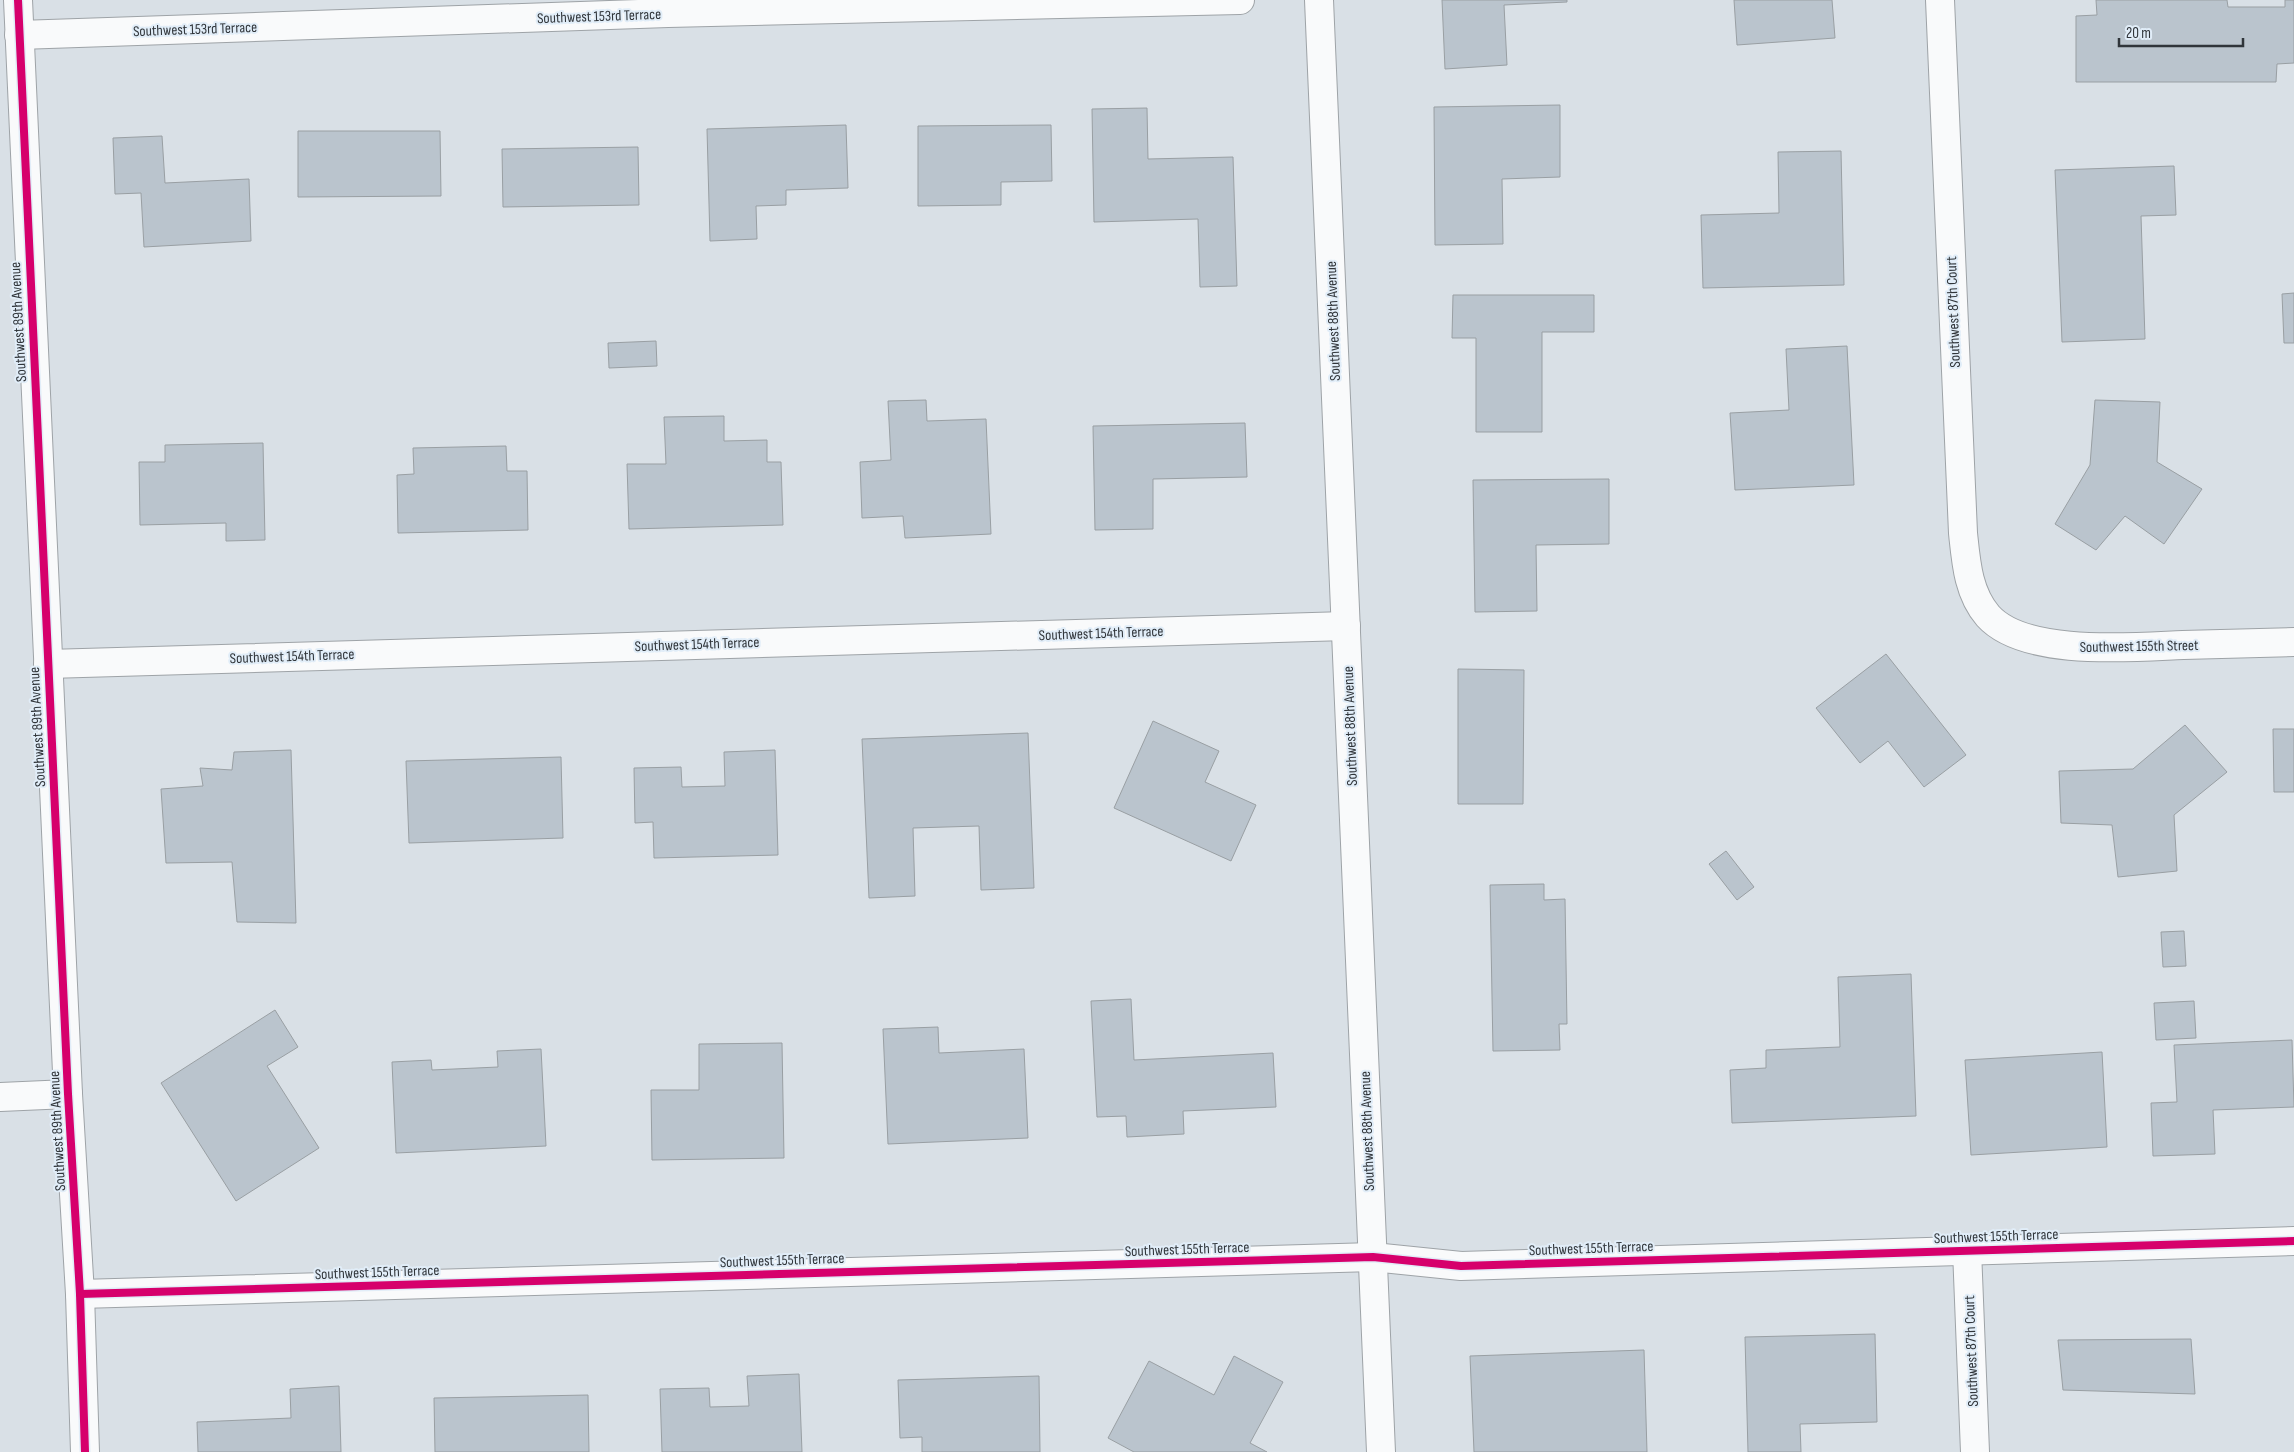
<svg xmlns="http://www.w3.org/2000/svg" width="2294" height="1452" viewBox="0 0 2294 1452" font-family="'Sofia Sans Condensed',sans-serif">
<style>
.building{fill:#bac4cd;stroke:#999fa3}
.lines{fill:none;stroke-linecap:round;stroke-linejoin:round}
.minor-casing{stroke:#9ea3a7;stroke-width:30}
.minor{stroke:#f9fafb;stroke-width:28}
.cycleway-casing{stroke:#e1edf8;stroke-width:11}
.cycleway{stroke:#d6006c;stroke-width:8}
.labels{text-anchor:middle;stroke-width:4;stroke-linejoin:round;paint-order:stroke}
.street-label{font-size:15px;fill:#30353a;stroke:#e1edf8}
</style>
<rect width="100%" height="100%" fill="#d9e0e6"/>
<g class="building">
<polygon points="1442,0 1567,0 1567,2 1504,5 1507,65 1445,69"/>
<polygon points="1734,0 1832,0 1835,38 1737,45"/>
<polygon points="2096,0 2227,0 2228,7 2285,7 2285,0 2294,0 2294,63 2277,64 2276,82 2076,82 2076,16 2097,15"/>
<polygon points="1560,105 1560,177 1502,179 1503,244 1435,245 1434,107"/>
<polygon points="1147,108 1148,159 1233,157 1237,286 1200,287 1198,219 1094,222 1092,109"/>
<polygon points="846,125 848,188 786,190 786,205 756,206 757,239 710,241 707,129"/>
<polygon points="1051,125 1052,181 1001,182 1001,205 918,206 918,126"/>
<polygon points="298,131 440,131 441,196 298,197"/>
<polygon points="162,136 165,183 249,179 251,241 144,247 141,193 115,194 113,138"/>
<polygon points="638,147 639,205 503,207 502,149"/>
<polygon points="1841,151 1844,285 1703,288 1701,215 1779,213 1778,152"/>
<polygon points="2174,166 2176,215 2141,216 2145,339 2062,342 2055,170"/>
<polygon points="2294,293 2294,343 2284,343 2282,294"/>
<polygon points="1453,295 1594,295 1594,332 1542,332 1542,432 1476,432 1476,338 1452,338"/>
<polygon points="656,341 657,366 609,368 608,343"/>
<polygon points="1847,346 1854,485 1735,490 1730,413 1789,410 1786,349"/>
<polygon points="926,400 927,421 986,419 991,534 905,538 903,516 862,518 860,462 891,460 888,401"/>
<polygon points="2095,400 2160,402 2157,462 2202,489 2164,544 2125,516 2096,550 2055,524 2090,465"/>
<polygon points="724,416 724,441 767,440 767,462 781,462 783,525 629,529 627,464 666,464 664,417"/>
<polygon points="1245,423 1247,477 1153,479 1153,529 1095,530 1093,426"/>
<polygon points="263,443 265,540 226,541 226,523 140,525 139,462 165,462 165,445"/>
<polygon points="506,446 507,471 527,471 528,530 398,533 397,475 414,474 413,448"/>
<polygon points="1609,479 1609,544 1536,545 1537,611 1475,612 1473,480"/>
<polygon points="1886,654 1966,755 1924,787 1888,741 1860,763 1816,708"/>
<polygon points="1458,669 1524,670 1523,804 1458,804"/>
<polygon points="1153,721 1219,751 1205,782 1256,805 1231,861 1114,808"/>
<polygon points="2185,725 2227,772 2174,815 2177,871 2118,877 2112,825 2061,823 2059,771 2133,769"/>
<polygon points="2273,729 2294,729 2294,792 2274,792"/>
<polygon points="1028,733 1034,888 981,890 979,826 913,828 915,896 869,898 862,739"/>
<polygon points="291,750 296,923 237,922 232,862 166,863 161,789 203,786 200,768 232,770 234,752"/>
<polygon points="775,750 778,855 654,858 653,822 635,823 634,768 681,767 682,787 725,786 724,752"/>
<polygon points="561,757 563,838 409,843 406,761"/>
<polygon points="1726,851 1754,887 1737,900 1709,864"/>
<polygon points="1544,884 1544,900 1565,899 1567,1024 1559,1024 1560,1050 1493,1051 1490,885"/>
<polygon points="2184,931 2186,966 2163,967 2161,932"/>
<polygon points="1911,974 1916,1116 1732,1123 1730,1070 1766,1068 1766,1050 1840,1047 1838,977"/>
<polygon points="1131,999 1134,1060 1273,1053 1276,1107 1183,1111 1184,1134 1127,1137 1126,1116 1097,1117 1091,1001"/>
<polygon points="2194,1001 2196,1038 2156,1040 2154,1003"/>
<polygon points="275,1010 298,1047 267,1066 319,1148 236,1201 161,1083"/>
<polygon points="938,1027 939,1053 1024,1049 1028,1138 888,1144 883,1029"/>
<polygon points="2292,1040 2294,1107 2213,1110 2215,1154 2153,1156 2151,1103 2177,1102 2174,1045"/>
<polygon points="782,1043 784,1158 652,1160 651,1090 699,1090 699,1044"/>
<polygon points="541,1049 546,1146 396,1153 392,1062 431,1060 432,1070 498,1067 497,1051"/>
<polygon points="2102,1052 2107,1147 1971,1155 1965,1060"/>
<polygon points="1875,1334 1877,1422 1800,1424 1801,1452 1748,1452 1745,1337"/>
<polygon points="2191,1339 2195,1394 2063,1390 2058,1340"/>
<polygon points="1644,1350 1647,1452 1474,1452 1470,1356"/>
<polygon points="1234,1356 1283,1382 1250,1443 1267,1452 1134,1452 1108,1438 1149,1361 1214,1395"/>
<polygon points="799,1374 802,1452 662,1452 660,1389 709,1388 710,1407 749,1406 747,1376"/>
<polygon points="1039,1376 1040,1452 922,1452 922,1437 900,1438 898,1380"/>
<polygon points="339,1386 341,1452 198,1452 197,1422 291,1418 290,1389"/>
<polygon points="588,1395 589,1452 435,1452 434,1398"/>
</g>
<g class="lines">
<g class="minor-casing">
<g id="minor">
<polyline points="18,0 68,1094 80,1294 85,1452"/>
<polyline points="1319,0 1381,1452"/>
<path d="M1940,0l23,533c3,29 5,60 25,83 37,41 145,31 195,29 37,-1 74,-2 111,-3"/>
<polyline points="19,35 668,13 1240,0"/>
<polyline points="48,664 1346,626"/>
<polyline points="0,1097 68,1094"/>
<polyline points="1967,1250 1975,1452"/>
<polyline points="80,1294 1373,1257 1461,1266 2294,1241"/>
</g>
</g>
<use href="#minor" class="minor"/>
<g class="cycleway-casing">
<g id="cycleway">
<polyline points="18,0 68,1094 80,1294 85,1452"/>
<polyline points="80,1294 1373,1257 1461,1266 2294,1241"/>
</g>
</g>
<use href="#cycleway" class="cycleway"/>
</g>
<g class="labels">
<g class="street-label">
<text transform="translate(599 16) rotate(-2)" y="5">Southwest 153rd Terrace</text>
<text transform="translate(195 29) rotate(-2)" y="5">Southwest 153rd Terrace</text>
<text transform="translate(1953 312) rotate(-92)" y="5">Southwest 87th Court</text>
<text transform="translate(1333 321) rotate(-92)" y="5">Southwest 88th Avenue</text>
<text transform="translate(18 322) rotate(-93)" y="5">Southwest 89th Avenue</text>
<text transform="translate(1101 633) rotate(-2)" y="5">Southwest 154th Terrace</text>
<text transform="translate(697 644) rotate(-2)" y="5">Southwest 154th Terrace</text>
<text transform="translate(2139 646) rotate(-1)" y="5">Southwest 155th Street</text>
<text transform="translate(292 656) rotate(-2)" y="5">Southwest 154th Terrace</text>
<text transform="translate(1350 726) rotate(-92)" y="5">Southwest 88th Avenue</text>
<text transform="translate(37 727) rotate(-93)" y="5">Southwest 89th Avenue</text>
<text transform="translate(57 1131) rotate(-93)" y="5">Southwest 89th Avenue</text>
<text transform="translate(1367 1131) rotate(-92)" y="5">Southwest 88th Avenue</text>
<text transform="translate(1996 1236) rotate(-2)" y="5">Southwest 155th Terrace</text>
<text transform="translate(1591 1248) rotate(-2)" y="5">Southwest 155th Terrace</text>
<text transform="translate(1187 1249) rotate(-2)" y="5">Southwest 155th Terrace</text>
<text transform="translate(782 1260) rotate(-2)" y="5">Southwest 155th Terrace</text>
<text transform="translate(377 1272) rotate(-2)" y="5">Southwest 155th Terrace</text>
<text transform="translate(1971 1351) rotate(-92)" y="5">Southwest 87th Court</text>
</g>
</g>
<path d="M2119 38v8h124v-8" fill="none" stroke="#30353a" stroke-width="2.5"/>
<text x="2126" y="38" font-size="15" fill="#30353a" stroke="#e1edf8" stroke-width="4" paint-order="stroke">20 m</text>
</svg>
